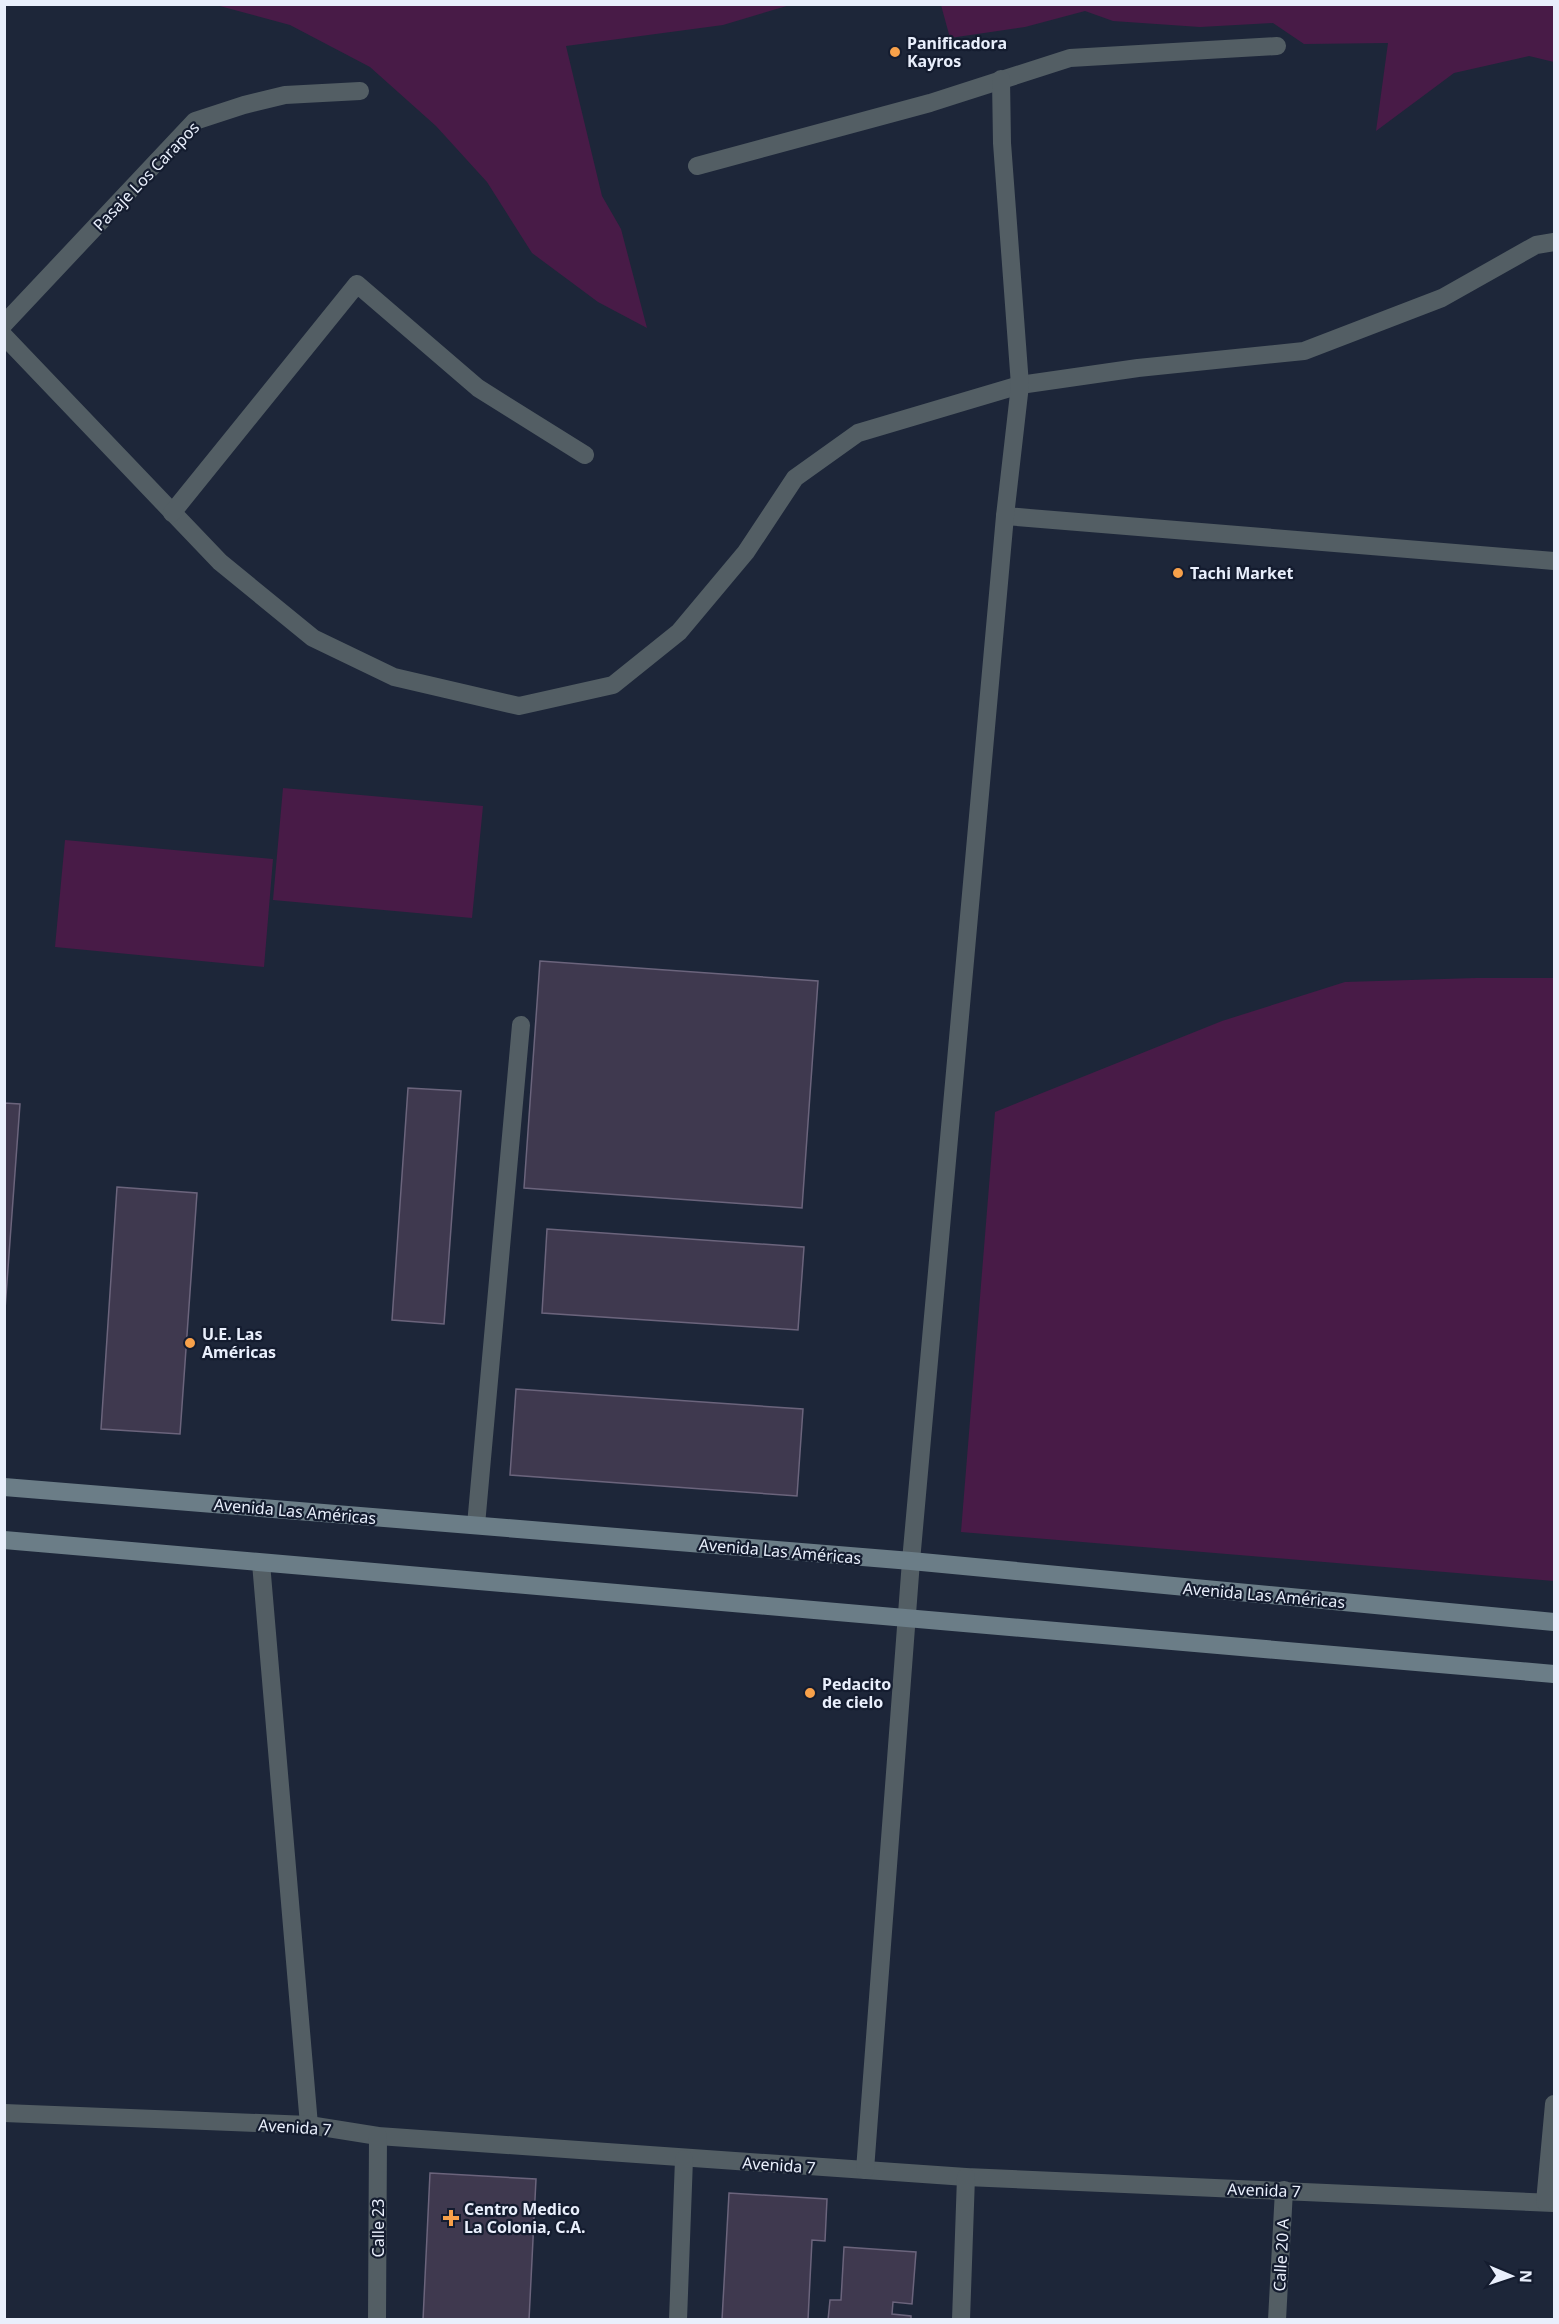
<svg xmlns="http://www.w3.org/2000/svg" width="1559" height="2324" viewBox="0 0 1559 2324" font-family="'Noto Sans',sans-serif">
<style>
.green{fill:#481b47}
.building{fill:#3f394f;stroke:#6b647c;stroke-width:1.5}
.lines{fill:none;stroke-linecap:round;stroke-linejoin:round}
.lane{stroke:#535e64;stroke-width:18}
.street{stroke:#535e64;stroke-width:18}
.secondary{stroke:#6b7d87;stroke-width:18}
.poi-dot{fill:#f8a14a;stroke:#141c2f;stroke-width:2}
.labels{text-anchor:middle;stroke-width:4.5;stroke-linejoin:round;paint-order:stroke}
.poi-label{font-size:16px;font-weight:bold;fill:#e9effc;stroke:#141c2f;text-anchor:start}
.street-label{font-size:16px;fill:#e9effc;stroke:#141c2f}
</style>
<rect width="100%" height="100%" fill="#1d2639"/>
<g class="green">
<polygon points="216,5 790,5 723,25 566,46 602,196 621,229 647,328 598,302 532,253 487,182 436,126 370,67 290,25"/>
<polygon points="941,5 1554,5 1554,62 1529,56 1454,73 1376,131 1388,43 1304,44 1273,23 1200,27 1113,21 1085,11 1025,27 950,38"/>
<polygon points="283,788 483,806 472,918 273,900"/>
<polygon points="65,840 273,859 264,967 55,947"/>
<polygon points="1476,978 1554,978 1554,1581 961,1532 995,1112 1222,1021 1345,982"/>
</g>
<g class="building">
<polygon points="540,961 818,981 802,1208 524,1188"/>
<polygon points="408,1088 461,1091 444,1324 392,1320"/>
<polygon points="4,1103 20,1104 4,1323"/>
<polygon points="117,1187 197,1193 180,1434 101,1429"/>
<polygon points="547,1229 804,1247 798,1330 542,1313"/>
<polygon points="516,1389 803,1409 797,1496 510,1475"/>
<polygon points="430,2173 536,2179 529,2320 423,2320"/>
<polygon points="729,2193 827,2199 825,2241 812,2240 808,2320 722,2320"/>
<polygon points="844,2247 916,2252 912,2304 893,2302 892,2314 911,2316 911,2320 828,2320 830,2300 841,2300"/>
</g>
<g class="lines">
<polyline class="lane" points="476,1525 521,1025"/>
<g class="street">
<polyline points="697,166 930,103 1070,58 1277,46"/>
<polyline points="4,324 195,121 244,105 285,95 360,91"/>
<polyline points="4,336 220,562 313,638 394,677 519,706 613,685 679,632 746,552 795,478 858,433 1020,385 1138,368 1304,351 1442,298 1536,245 1554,242"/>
<polyline points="172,513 357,284 478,388 585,455"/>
<polyline points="1005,516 1554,561"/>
<polyline points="261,1563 309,2125"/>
<polyline points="4,2113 309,2125 378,2136 966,2177 1554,2203"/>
<polyline points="865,2170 911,1561 1005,516 1020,385 1002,143 1001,79"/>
<polyline points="1545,2202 1554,2104"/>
<polyline points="377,2320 378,2136"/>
<polyline points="678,2320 684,2159"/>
<polyline points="961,2320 966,2177"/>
<polyline points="1277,2320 1284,2190"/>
</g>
<g class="secondary">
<polyline points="4,1487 911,1561 1554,1622"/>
<polyline points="4,1540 1554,1674"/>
</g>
</g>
<g class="poi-dot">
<circle cx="895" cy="52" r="6"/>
<circle cx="1178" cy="573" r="6"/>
<circle cx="190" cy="1343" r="6"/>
<circle cx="810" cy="1693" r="6"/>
<path d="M448 2209h6v6h6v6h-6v6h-6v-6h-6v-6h6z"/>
</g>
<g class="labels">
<g class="poi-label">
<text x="907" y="49">Panificadora<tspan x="907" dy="18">Kayros</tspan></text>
<text x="1190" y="579">Tachi Market</text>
<text x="202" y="1340">U.E. Las<tspan x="202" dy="18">Américas</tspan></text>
<text x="822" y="1690">Pedacito<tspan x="822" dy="18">de cielo</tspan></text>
<text x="464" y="2215">Centro Medico<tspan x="464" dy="18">La Colonia, C.A.</tspan></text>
</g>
<g class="street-label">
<text transform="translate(146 176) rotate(-46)" y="6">Pasaje Los Carapos</text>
<text transform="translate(295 1511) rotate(5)" y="6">Avenida Las Américas</text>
<text transform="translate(780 1551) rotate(5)" y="6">Avenida Las Américas</text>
<text transform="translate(1264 1595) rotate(5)" y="6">Avenida Las Américas</text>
<text transform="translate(295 2127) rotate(4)" y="6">Avenida 7</text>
<text transform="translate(779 2165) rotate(4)" y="6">Avenida 7</text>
<text transform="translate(1264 2190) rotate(2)" y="6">Avenida 7</text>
<text transform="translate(378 2228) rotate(-90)" y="6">Calle 23</text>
<text transform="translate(1281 2255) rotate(-87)" y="6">Calle 20 A</text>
</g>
</g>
<rect width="1559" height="2324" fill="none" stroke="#e9effc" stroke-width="12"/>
<g transform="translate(1511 2276) rotate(92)" stroke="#141c2f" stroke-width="4.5" paint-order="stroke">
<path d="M0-4.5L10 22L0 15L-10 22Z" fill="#e9effc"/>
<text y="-9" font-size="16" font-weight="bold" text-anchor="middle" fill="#e9effc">N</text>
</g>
</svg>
